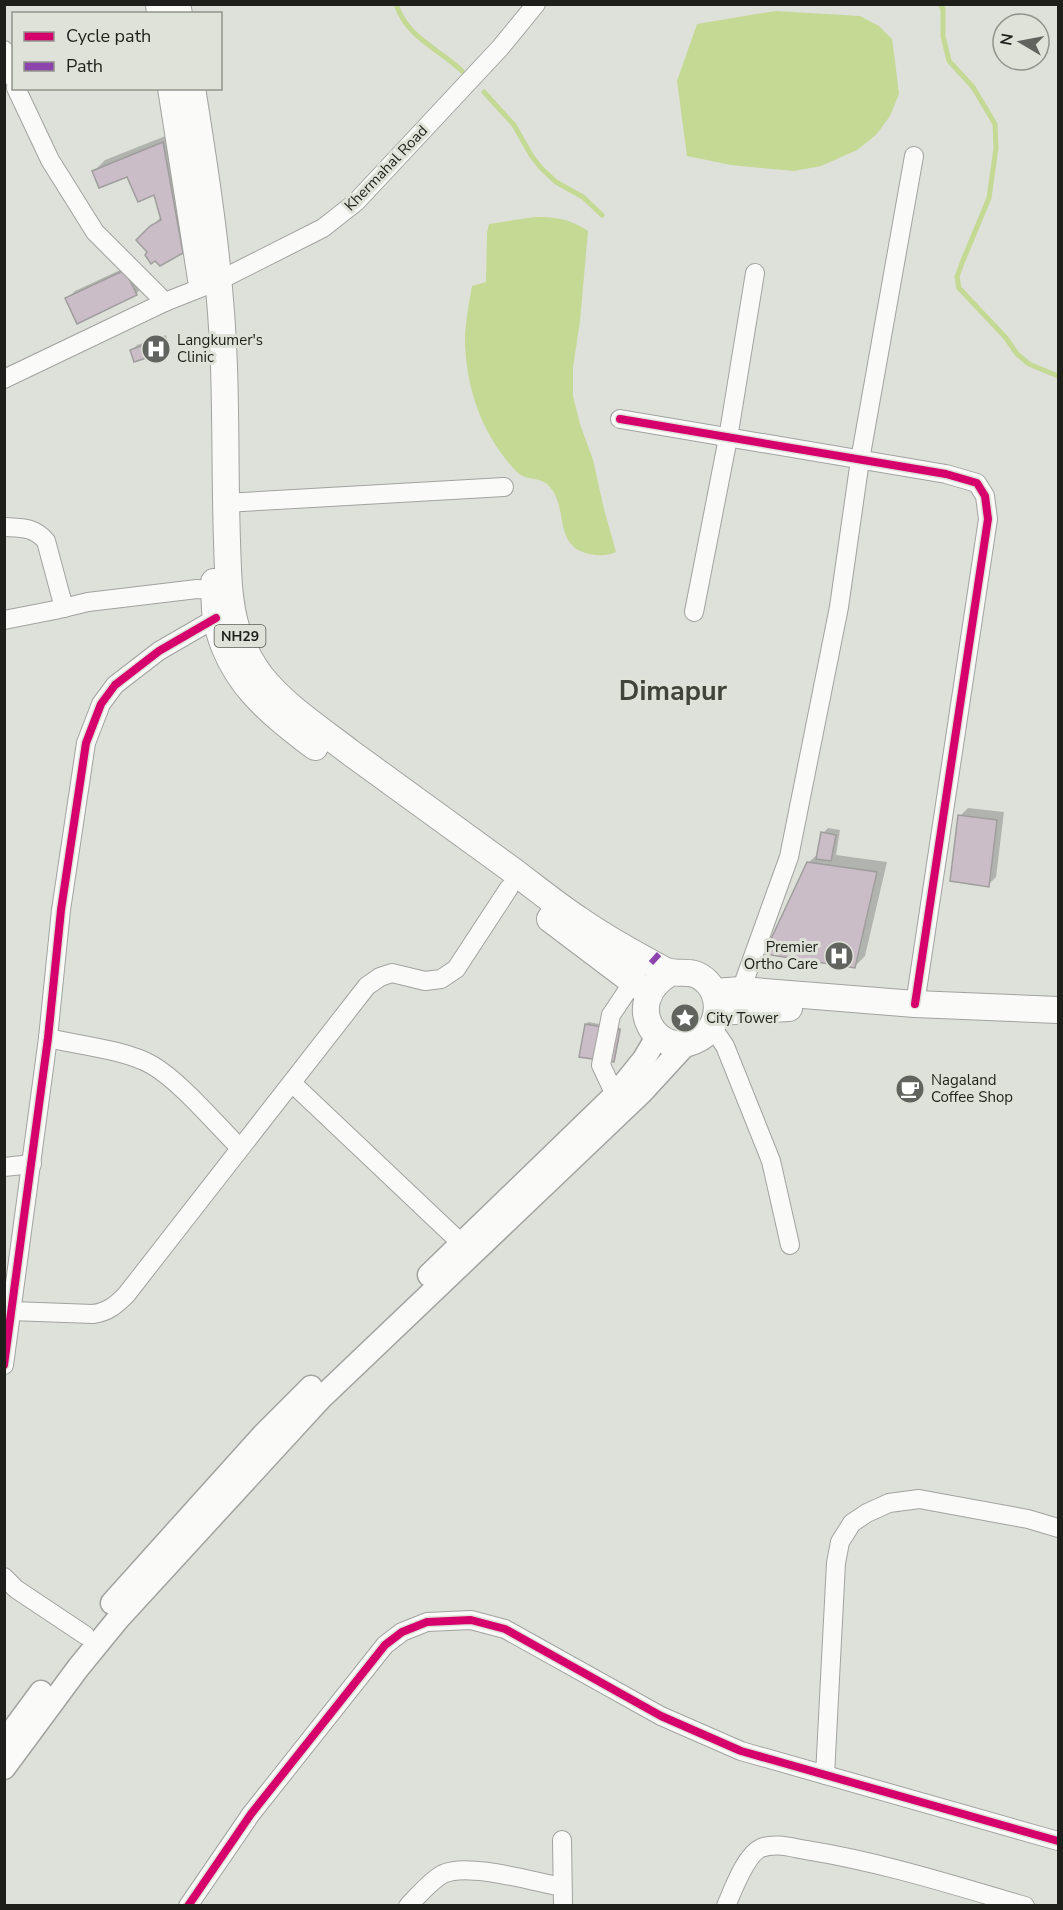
<svg xmlns="http://www.w3.org/2000/svg" width="1063" height="1910" viewBox="0 0 1063 1910" font-family="'Nunito Sans',sans-serif">
<style>
.water{fill:#c4d993}
.shadow{fill:#0003}
.lines{fill:none;stroke-linecap:round;stroke-linejoin:round}
.stream{stroke:#c4d993;stroke-width:5}
.building{fill:#cbbdc8;stroke:#9f9e9d;stroke-width:1.5}
.minor-casing{stroke:#a2a39f;stroke-width:20}
.major-casing{stroke:#a2a39f;stroke-width:25}
.highway-casing{stroke:#a2a39f;stroke-width:28}
.minor{stroke:#fafaf9;stroke-width:18}
.major{stroke:#fafaf9;stroke-width:22}
.highway{stroke:#fafaf9;stroke-width:26}
.quiet{stroke:#8e44ad;stroke-width:6;stroke-dasharray:12 6;stroke-linecap:butt}
.cycleway-casing{stroke:#dfe2d8;stroke-width:11}
.cycleway{stroke:#d6006c;stroke-width:8}
.labels{text-anchor:middle;stroke-width:6;stroke-linejoin:round;paint-order:stroke}
.shield{fill:#dfe2d8;stroke:#585a54;stroke-width:1.5}
.shield-label{font-size:14px;font-weight:bold;fill:#1e1f1b}
.street-label{font-size:15px;fill:#1e1f1b;stroke:#dfe2d8}
.poi-label{font-size:15px;fill:#1e1f1b;stroke:#dfe2d8;text-anchor:start}
.town-label{font-size:27px;font-weight:bold;fill:#41443b;stroke:#dfe2d8}
</style>
<rect width="100%" height="100%" fill="#dee0da"/>
<g class="water">
<polygon points="775,11 860,16 879,26 892,39 895,61 899,94 890,116 876,135 857,150 821,166 794,171 731,165 687,156 677,81 697,24"/>
<path d="M535,217c21,0 35,2 53,14l-8,90 -7,46v29l7,28 13,36 11,49 12,43c-9,4 -17,4 -27,2 -34,-8 -22,-41 -36,-63 -11,-18 -26,-7 -38,-21 -34,-37 -50,-84 -50,-134 1,-17 4,-34 7,-50l14,-4 1,-49 2,-9z"/>
</g>
<g class="shadow">
<polygon points="173,133 193,241 182,252 138,240 161,217 155,193 128,175 94,171 105,160"/>
<polygon points="133,264 144,286 136,294 67,299 75,291"/>
<polygon points="166,335 169,346 164,351 132,350 137,345"/>
<polygon points="968,808 1004,812 996,877 988,885 960,816"/>
<polygon points="828,828 840,830 836,855 887,862 865,956 855,966 808,863 819,853 823,833"/>
<polygon points="588,1022 621,1028 615,1059 613,1061 586,1024"/>
</g>
<g class="lines">
<g class="stream">
<path d="M396,4c11,34 42,44 66,67"/>
<polyline points="940,4 943,9 943,36 949,61 973,87 995,124 996,148 989,198 962,263 957,277 959,288 1006,338 1017,354 1029,364 1058,376"/>
<polyline points="484,92 514,125 531,155 541,168 556,182 583,197 602,215"/>
</g>
</g>
<g class="building">
<polygon points="163,142 183,253 160,266 155,261 151,264 145,255 147,252 136,240 150,226 161,220 154,195 138,202 127,177 99,188 92,171"/>
<polygon points="125,270 137,295 77,324 65,298"/>
<polygon points="161,339 165,352 134,362 130,350"/>
<polygon points="958,815 997,820 989,887 950,881"/>
<polygon points="821,832 836,835 831,861 816,859"/>
<polygon points="807,862 877,872 855,968 764,954"/>
<polygon points="585,1024 620,1030 614,1062 579,1057"/>
</g>
<g class="lines">
<g class="minor-casing">
<g id="minor">
<polyline points="4,50 14,79"/>
<polyline points="16,88 50,160 95,232 165,302"/>
<polyline points="4,379 165,302 218,281 323,228 356,202 500,48 536,4"/>
<polyline points="620,419 946,474 977,483 985,496 988,519 915,1004"/>
<polyline points="225,503 504,487"/>
<path d="M4,527c18,1 30,0 42,14l18,67"/>
<polyline points="694,612 728,438 755,273"/>
<polyline points="4,620 55,610 88,602 197,589 214,590"/>
<polyline points="741,990 789,857 839,607 860,460 914,156"/>
<polyline points="712,1027 725,1046 771,1161 790,1245"/>
<path d="M48,1038c30,7 78,12 104,27 29,17 63,58 88,83"/>
<polyline points="292,1083 461,1243"/>
<polyline points="615,1095 601,1065 611,1015 633,982"/>
<polyline points="4,1167 32,1164"/>
<path d="M11,1311l82,3c15,-2 23,-9 33,-19l241,-309 13,-9 12,-4 33,8 16,-2 15,-10 53,-81"/>
<polyline points="4,1365 48,1038 61,910 86,743 101,704 115,685 159,651 216,618"/>
<polyline points="4,1577 16,1589 85,1635"/>
<polyline points="825,1775 836,1563 840,1542 852,1523 867,1513 889,1503 919,1499 1028,1519 1058,1528"/>
<polyline points="562,1840 563,1906"/>
<polyline points="188,1906 251,1814 385,1645 402,1632 427,1622 471,1620 505,1629 661,1716 741,1751 1058,1841"/>
<path d="M408,1906c11,-11 22,-25 35,-32 25,-12 91,8 119,13"/>
<path d="M726,1906c7,-16 20,-52 35,-58 14,-6 32,0 45,2 75,12 147,35 219,56"/>
</g>
</g>
<g class="major-casing">
<g id="major">
<polyline points="429,1275 615,1095 644,1059 658,1035"/>
<polyline points="112,1603 263,1435 311,1387"/>
<polyline points="4,1742 41,1692"/>
<polyline points="4,1768 78,1668 118,1619 320,1399 641,1093 686,1044"/>
</g>
</g>
<g class="highway-casing">
<g id="highway">
<polyline points="159,4 160,14"/>
<polyline points="177,4 179,14"/>
<polyline points="171,88 201,279"/>
<path d="M192,88c15,93 29,186 32,279 2,58 1,116 3,174 1,29 1,58 9,86 5,16 14,34 24,48 24,31 60,54 91,78 52,38 105,76 157,114 23,17 46,36 70,52 27,19 56,35 86,51 14,7 27,-4 43,12 16,17 12,47 -9,57 -41,23 -78,-37 -28,-66"/>
<path d="M214,582c1,12 0,25 2,37 13,62 52,92 99,128"/>
<polyline points="550,919 648,993"/>
<polyline points="714,992 741,990 915,1004 1058,1010"/>
<polyline points="717,1012 789,1008"/>
</g>
</g>
<use href="#minor" class="minor"/>
<use href="#major" class="major"/>
<use href="#highway" class="highway"/>
<polyline class="quiet" points="651,963 661,952"/>
<g class="cycleway-casing">
<g id="cycleway">
<polyline points="620,419 946,474 977,483 985,496 988,519 915,1004"/>
<polyline points="4,1365 48,1038 61,910 86,743 101,704 115,685 159,651 216,618"/>
<polyline points="188,1906 251,1814 385,1645 402,1632 427,1622 471,1620 505,1629 661,1716 741,1751 1058,1841"/>
</g>
</g>
<use href="#cycleway" class="cycleway"/>
</g>
<defs>
<g id="hospital-disc" transform="scale(1.5)"><circle r="9.5" fill="#61635e" stroke="#dfe2d8"/><path d="M-5-5h3v3.5h4V-5h3V5h-3V1.5h-4V5h-3Z" fill="#fff"/></g>
<g id="sight-disc" transform="scale(1.5)"><circle r="9.5" fill="#61635e" stroke="#dfe2d8"/><path d="M0-6L1.8-2.2L6-1.7L2.9 1.2L3.7 5.4L0 3.3L-3.7 5.4L-2.9 1.2L-6-1.7L-1.8-2.2Z" fill="#fff"/></g>
<g id="cafe-disc" transform="scale(1.5)"><circle r="9.5" fill="#61635e" stroke="#dfe2d8"/><path d="M-5.5-4.5H6V0H3Q3 3.5 0 3.5H-2.5Q-5.5 3.5-5.5 0ZM3-3.2v2h1.7v-2ZM-6 4.5H4V6H-6Z" fill="#fff"/></g>
</defs>
<g fill-rule="evenodd">
<use href="#hospital-disc" x="156" y="349"/>
<use href="#hospital-disc" x="839" y="956"/>
<use href="#sight-disc" x="685" y="1018"/>
<use href="#cafe-disc" x="910" y="1089"/>
</g>
<g class="labels">
<rect class="shield" x="214.5" y="625" width="51" height="22" rx="4.5"/>
<g class="shield-label">
<text x="240" y="641">NH29</text>
</g>
<g class="street-label">
<text transform="translate(386 168) rotate(-46)" y="5">Khermahal Road</text>
</g>
<g class="poi-label">
<text x="177" y="345">Langkumer's<tspan x="177" dy="17">Clinic</tspan></text>
<text x="818" y="952" text-anchor="end">Premier<tspan x="818" dy="17">Ortho Care</tspan></text>
<text x="706" y="1023">City Tower</text>
<text x="931" y="1085">Nagaland<tspan x="931" dy="17">Coffee Shop</tspan></text>
</g>
<g class="town-label">
<text x="673" y="700">Dimapur</text>
</g>
</g>
<rect width="1063" height="1910" fill="none" stroke="#1e1f1b" stroke-width="12"/>
<rect x="12" y="12" width="210" height="78" fill="#dfe2d8" stroke="#92948c" stroke-width="1.5"/>
<rect x="24" y="32" width="30" height="9" fill="#d6006c" stroke="#92948c" stroke-width="1.5"/>
<text x="66" y="42" font-size="18" fill="#1e1f1b">Cycle path</text>
<rect x="24" y="62" width="30" height="9" fill="#8e44ad" stroke="#92948c" stroke-width="1.5"/>
<text x="66" y="72" font-size="18" fill="#1e1f1b">Path</text>
<g transform="translate(1021 42) rotate(280)"><circle r="28" fill="#dfe2d8" stroke="#92948c" stroke-width="1.5"/>
<path d="M0-4.5L10 22L0 15L-10 22Z" fill="#61635e"/>
<text y="-9" font-size="16" font-weight="bold" text-anchor="middle" fill="#1e1f1b">N</text>
</g>
</svg>
